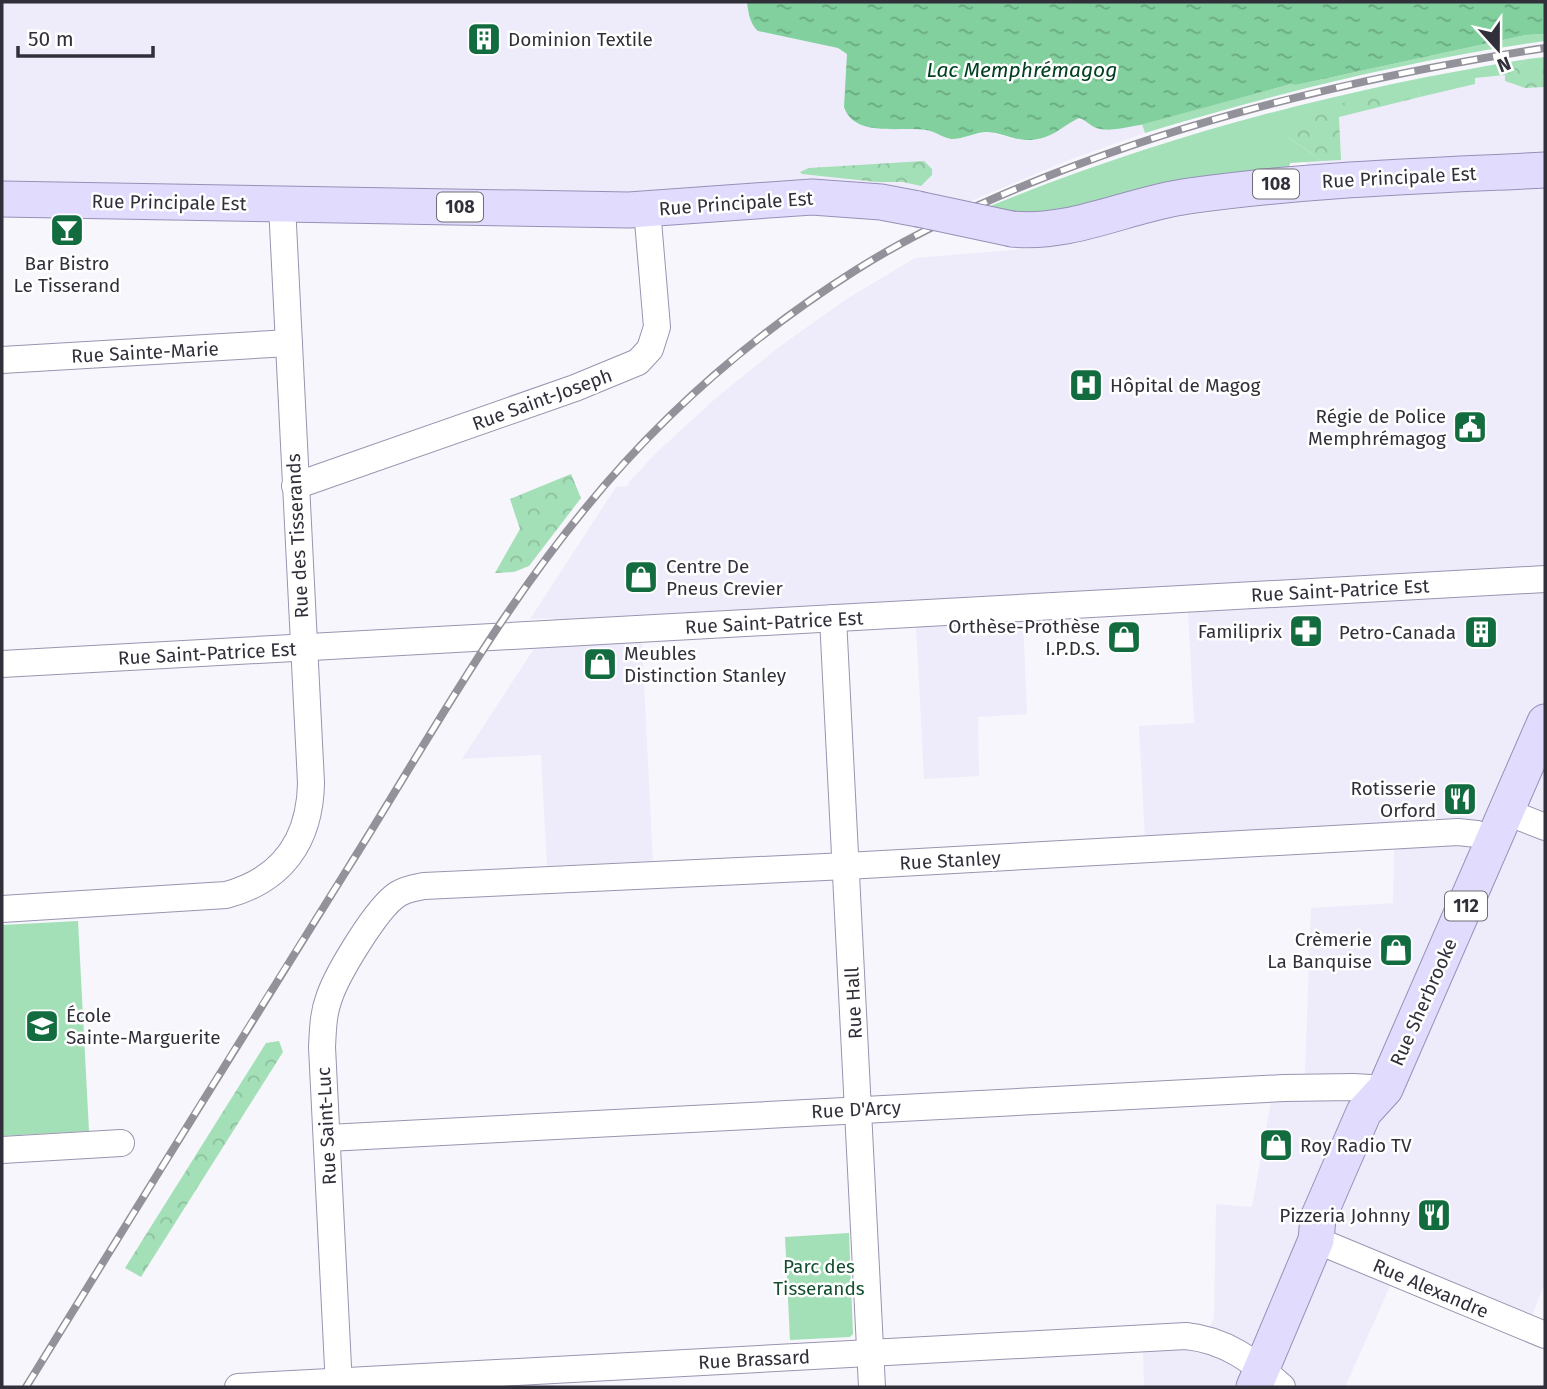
<svg xmlns="http://www.w3.org/2000/svg" width="1547" height="1389" viewBox="0 0 1547 1389" font-family="'Fira Sans',sans-serif">
<style>
.built{fill:#eeecfb}
.green{fill:#a3dfb7}
.forest{fill:url(#forest-crowns)}
.water{fill:url(#water-ripples)}
.lines{fill:none;stroke-linecap:round;stroke-linejoin:round}
.minor-casing{stroke:#9994b0;stroke-width:28}
.major-casing{stroke:#9690b7;stroke-width:37}
.minor{stroke:#fff;stroke-width:26}
.major{stroke:#e1dcfd;stroke-width:35}
.rail-casing{stroke:#93919a;stroke-width:8}
.rail{stroke:#fff;stroke-width:5;stroke-dasharray:16;stroke-linecap:butt}
.major-bridge-casing{stroke:#9690b7;stroke-width:37;stroke-linecap:butt}
.major-bridge{stroke:#e1dcfd;stroke-width:35}
.labels{text-anchor:middle;stroke-width:5;stroke-linejoin:round;paint-order:stroke}
.shield{fill:#fff;stroke:#6f6d75;stroke-width:2}
.shield-label{font-size:18px;font-weight:bold;fill:#312f3a}
.poi-label{font-size:19px;fill:#312f3a;stroke:#fff;text-anchor:end}
.street-label{font-size:19px;fill:#312f3a;stroke:#fff}
.park-label{font-size:19px;fill:#134f2e;stroke:#fff}
.water-label{font-size:21px;font-style:italic;fill:#004020;stroke:#fff}
</style>
<defs>
<pattern id="forest-crowns" width="20" height="18" patternUnits="userSpaceOnUse" patternTransform="scale(1.75)"><rect width="20" height="18" fill="#a3dfb7"/><path d="M2 6a3 3 0 1 1 6 0M12 15a3 3 0 1 1 6 0" fill="none" stroke="#8dc09e"/></pattern>
<pattern id="water-ripples" width="26" height="14" patternUnits="userSpaceOnUse" patternTransform="scale(1.75)"><rect width="26" height="14" fill="#81d09d"/><path d="M2 4q2-2 4 0t4 0M15 11q2-2 4 0t4 0" fill="none" stroke="#6aa981"/></pattern>
</defs>
<rect width="100%" height="100%" fill="#f7f6fc"/>
<g class="built">
<polygon points="2,2 747,2 748,14 838,48 847,54 855,123 861,125 929,130 949,139 990,132 1013,139 1079,118 1083,119 1091,125 1116,129 1142,124 1145,133 1069,160 966,203 673,193 2,186"/>
<polygon points="1505,75 1505,81 1515,85 1525,88 1545,87 1545,1283 1531,1318 1400,1264 1345,1387 1144,1387 1143,1349 1199,1349 1214,1318 1216,1204 1252,1207 1271,1101 1304,1099 1311,908 1393,903 1394,848 1146,859 1139,726 1194,723 1188,612 1023,621 1027,714 978,717 979,776 924,779 916,627 642,642 653,861 547,866 541,755 462,759 554,618 530,619 616,487 629,486 628,483 656,453 716,398 779,347 845,300 915,258 1049,247 1083,240 1156,220 1308,199 1306,162 1341,159 1338,117 1475,84 1475,78"/>
</g>
<g class="green">
<path d="M1545,34v7c-135,19 -268,52 -400,92l-3,-9 149,-40 5,1 230,-50z"/>
<path d="M1527,59l-22,16 -30,3v6l-55,13 -2,-9h-10l-120,49 34,24 -32,2 -1,5 -239,48 -65,-8c180,-73 351,-118 542,-149z"/>
<polygon points="78,921 89,1131 2,1136 2,925"/>
<polygon points="849,1233 853,1334 850,1337 790,1340 785,1237"/>
</g>
<g class="forest">
<polygon points="1545,57 1545,87 1525,88 1505,81 1505,75 1527,59"/>
<path d="M1418,87l2,10 -81,20 2,43 -19,1 -34,-24 -2,-5c7,-6 14,-12 23,-16 25,-12 82,-28 109,-29z"/>
<polygon points="924,161 932,169 932,175 921,186 903,182 877,182 802,174 800,172 809,168"/>
<polygon points="571,474 581,498 529,566 514,572 495,573 520,529 510,499"/>
<polygon points="279,1041 283,1052 141,1277 125,1268 266,1043"/>
</g>
<path class="water" d="M747,2h798v32l-19,1 -230,50 -5,-1 -151,41c-13,2 -33,8 -46,2 -6,-3 -8,-7 -15,-9 -19,9 -25,20 -48,22 -16,1 -28,-7 -43,-8 -12,0 -24,7 -37,7 -8,-1 -16,-8 -25,-9 -25,-4 -72,8 -82,-23l3,-53 -9,-6 -80,-17c-8,-7 -10,-19 -11,-29z"/>
<g class="lines">
<g class="minor-casing">
<g id="minor">
<polyline points="2,360 289,343"/>
<polyline points="295,486 575,388 638,362 650,349 657,327 647,209"/>
<polyline points="833,618 872,1387"/>
<polyline points="2,664 1545,579"/>
<polyline points="1507,812 1545,827"/>
<path d="M2,909l224,-14c56,-15 84,-54 85,-112l-29,-578"/>
<polyline points="328,1138 1284,1088 1354,1087 1385,1089"/>
<polyline points="2,1150 121,1143"/>
<polyline points="1316,1240 1545,1335"/>
<path d="M238,1387l948,-51c40,4 67,25 96,51"/>
<path d="M339,1387l-17,-340c1,-17 1,-33 7,-49 8,-24 48,-91 69,-104 8,-5 16,-6 26,-8l422,-20 612,-34 19,2 17,8"/>
</g>
</g>
<g class="major-casing">
<g id="major">
<polyline points="2,199 629,210 812,197 881,202 918,209"/>
<path d="M1012,229c61,6 117,-25 177,-33 120,-17 236,-20 356,-26"/>
<polyline points="1254,1387 1316,1240 1318,1218 1364,1112 1385,1089 1545,722"/>
</g>
</g>
<use href="#minor" class="minor"/>
<use href="#major" class="major"/>
<g class="rail-casing">
<path id="rail" d="M26,1387c107,-173 214,-347 322,-519 76,-121 145,-247 236,-358 76,-94 169,-175 272,-240 60,-38 126,-68 192,-94 160,-63 328,-102 497,-128"/>
</g>
<use href="#rail" class="rail"/>
<g class="major-bridge-casing">
<polyline id="major-bridge" points="918,209 1012,229"/>
</g>
<use href="#major-bridge" class="major-bridge"/>
</g>
<defs>
<g id="building-square" transform="scale(1.75)"><rect x="-9" y="-9" width="18" height="18" rx="4" fill="#136c3f" stroke="#fff"/><path d="M-4-6H4V6H1V3H-1V6H-4ZM-2.5-4.3h1.7v1.8h-1.7ZM.8-4.3h1.7v1.8H.8ZM-2.5-1h1.7V.8h-1.7ZM.8-1h1.7V.8H.8Z" fill="#fff"/></g>
<g id="bar-square" transform="scale(1.75)"><rect x="-9" y="-9" width="18" height="18" rx="4" fill="#136c3f" stroke="#fff"/><path d="M-6-5H6L.8 .8V4.5H3.5V6h-7V4.5H-.8V.8Z" fill="#fff"/></g>
<g id="hospital-square" transform="scale(1.75)"><rect x="-9" y="-9" width="18" height="18" rx="4" fill="#136c3f" stroke="#fff"/><path d="M-5-5h3v3.5h4V-5h3V5h-3V1.5h-4V5h-3Z" fill="#fff"/></g>
<g id="civic-square" transform="scale(1.75)"><rect x="-9" y="-9" width="18" height="18" rx="4" fill="#136c3f" stroke="#fff"/><path d="M-.6-6.5H3V-4.5H.6V-3L4-1V1h2V6H-6V1h2V-1L-.6-3ZM-1.2 2.5V6h2.4V2.5Z" fill="#fff"/></g>
<g id="shop-square" transform="scale(1.75)"><rect x="-9" y="-9" width="18" height="18" rx="4" fill="#136c3f" stroke="#fff"/><path d="M-5-2.5h2.3a2.7 3.5 0 0 1 5.4 0H5L5.5 6h-11ZM-1.5-2.5h3a1.5 2.3 0 0 0-3 0Z" fill="#fff"/></g>
<g id="pharmacy-square" transform="scale(1.75)"><rect x="-9" y="-9" width="18" height="18" rx="4" fill="#136c3f" stroke="#fff"/><path d="M-2-6h4v4h4v4h-4v4h-4v-4h-4v-4h4Z" fill="#fff"/></g>
<g id="restaurant-square" transform="scale(1.75)"><rect x="-9" y="-9" width="18" height="18" rx="4" fill="#136c3f" stroke="#fff"/><path d="M-5-6h1v4h1v-4h1v4h1v-4h1v5L-1.5 .5V6h-2V.5L-5-1ZM5-6V6H3V1.5H1.5Q1.5-4 5-6Z" fill="#fff"/></g>
<g id="school-square" transform="scale(1.75)"><rect x="-9" y="-9" width="18" height="18" rx="4" fill="#136c3f" stroke="#fff"/><path d="M0-5L7-2L0 1L-7-2ZM-4 1L0 2.5L4 1V4Q0 6-4 4Z" fill="#fff"/></g>
</defs>
<g fill-rule="evenodd">
<use href="#building-square" x="484" y="39"/>
<use href="#bar-square" x="67" y="230"/>
<use href="#hospital-square" x="1086" y="385"/>
<use href="#civic-square" x="1470" y="427"/>
<use href="#shop-square" x="641" y="577"/>
<use href="#pharmacy-square" x="1306" y="631"/>
<use href="#building-square" x="1481" y="632"/>
<use href="#shop-square" x="1124" y="637"/>
<use href="#shop-square" x="600" y="664"/>
<use href="#restaurant-square" x="1460" y="799"/>
<use href="#shop-square" x="1396" y="950"/>
<use href="#school-square" x="42" y="1026"/>
<use href="#shop-square" x="1276" y="1145"/>
<use href="#restaurant-square" x="1434" y="1215"/>
</g>
<g class="labels">
<g class="shield">
<rect x="1253" y="169.5" width="46" height="29" rx="5"/>
<rect x="437" y="192.5" width="46" height="29" rx="5"/>
<rect x="1445" y="891.5" width="42" height="29" rx="5"/>
</g>
<g class="shield-label">
<text x="1276" y="190">108</text>
<text x="460" y="213">108</text>
<text x="1466" y="912">112</text>
</g>
<g class="poi-label">
<text x="508" y="46" text-anchor="start">Dominion Textile</text>
<text x="67" y="270" text-anchor="middle">Bar Bistro<tspan x="67" dy="22">Le Tisserand</tspan></text>
<text x="1110" y="392" text-anchor="start">Hôpital de Magog</text>
<text x="1446" y="423">Régie de Police<tspan x="1446" dy="22">Memphrémagog</tspan></text>
<text x="666" y="573" text-anchor="start">Centre De<tspan x="666" dy="22">Pneus Crevier</tspan></text>
<text x="1100" y="633">Orthèse-Prothèse<tspan x="1100" dy="22">I.P.D.S.</tspan></text>
<text x="1282" y="638">Familiprix</text>
<text x="1456" y="639">Petro-Canada</text>
<text x="624" y="660" text-anchor="start">Meubles<tspan x="624" dy="22">Distinction Stanley</tspan></text>
<text x="1436" y="795">Rotisserie<tspan x="1436" dy="22">Orford</tspan></text>
<text x="1372" y="946">Crèmerie<tspan x="1372" dy="22">La Banquise</tspan></text>
<text x="66" y="1022" text-anchor="start">École<tspan x="66" dy="22">Sainte-Marguerite</tspan></text>
<text x="1300" y="1152" text-anchor="start">Roy Radio TV</text>
<text x="1410" y="1222">Pizzeria Johnny</text>
</g>
<g class="street-label">
<text transform="translate(1399 177) rotate(-3)" y="7">Rue Principale Est</text>
<text transform="translate(169 202) rotate(1)" y="7">Rue Principale Est</text>
<text transform="translate(736 203) rotate(-4)" y="7">Rue Principale Est</text>
<text transform="translate(145 352) rotate(-3)" y="7">Rue Sainte-Marie</text>
<text transform="translate(542 399) rotate(-20)" y="7">Rue Saint-Joseph</text>
<text transform="translate(297 536) rotate(-93)" y="7">Rue des Tisserands</text>
<text transform="translate(1340 590) rotate(-3)" y="7">Rue Saint-Patrice Est</text>
<text transform="translate(774 622) rotate(-3)" y="7">Rue Saint-Patrice Est</text>
<text transform="translate(207 653) rotate(-3)" y="7">Rue Saint-Patrice Est</text>
<text transform="translate(950 860) rotate(-3)" y="7">Rue Stanley</text>
<text transform="translate(1423 1002) rotate(-66)" y="7">Rue Sherbrooke</text>
<text transform="translate(853 1003) rotate(-93)" y="7">Rue Hall</text>
<text transform="translate(856 1109) rotate(-3)" y="7">Rue D'Arcy</text>
<text transform="translate(326 1126) rotate(-93)" y="7">Rue Saint-Luc</text>
<text transform="translate(1431 1288) rotate(23)" y="7">Rue Alexandre</text>
<text transform="translate(754 1359) rotate(-3)" y="7">Rue Brassard</text>
</g>
<g class="park-label">
<text x="819" y="1273">Parc des<tspan x="819" dy="22">Tisserands</tspan></text>
</g>
<g class="water-label">
<text x="1022" y="77">Lac Memphrémagog</text>
</g>
</g>
<rect width="1547" height="1389" fill="none" stroke="#312f3a" stroke-width="7"/>
<g transform="translate(1498 49) rotate(159)" stroke="#ffffff" stroke-width="5" paint-order="stroke">
<path d="M0-5L12 26L0 18L-12 26Z" fill="#312f3a"/>
<text y="-10" font-size="19" font-weight="bold" text-anchor="middle" fill="#312f3a">N</text>
</g>
<path d="M18 46v10h135v-10" fill="none" stroke="#312f3a" stroke-width="3.5"/>
<text x="28" y="46" font-size="21" fill="#312f3a" stroke="#ffffff" stroke-width="5" paint-order="stroke">50 m</text>
</svg>
